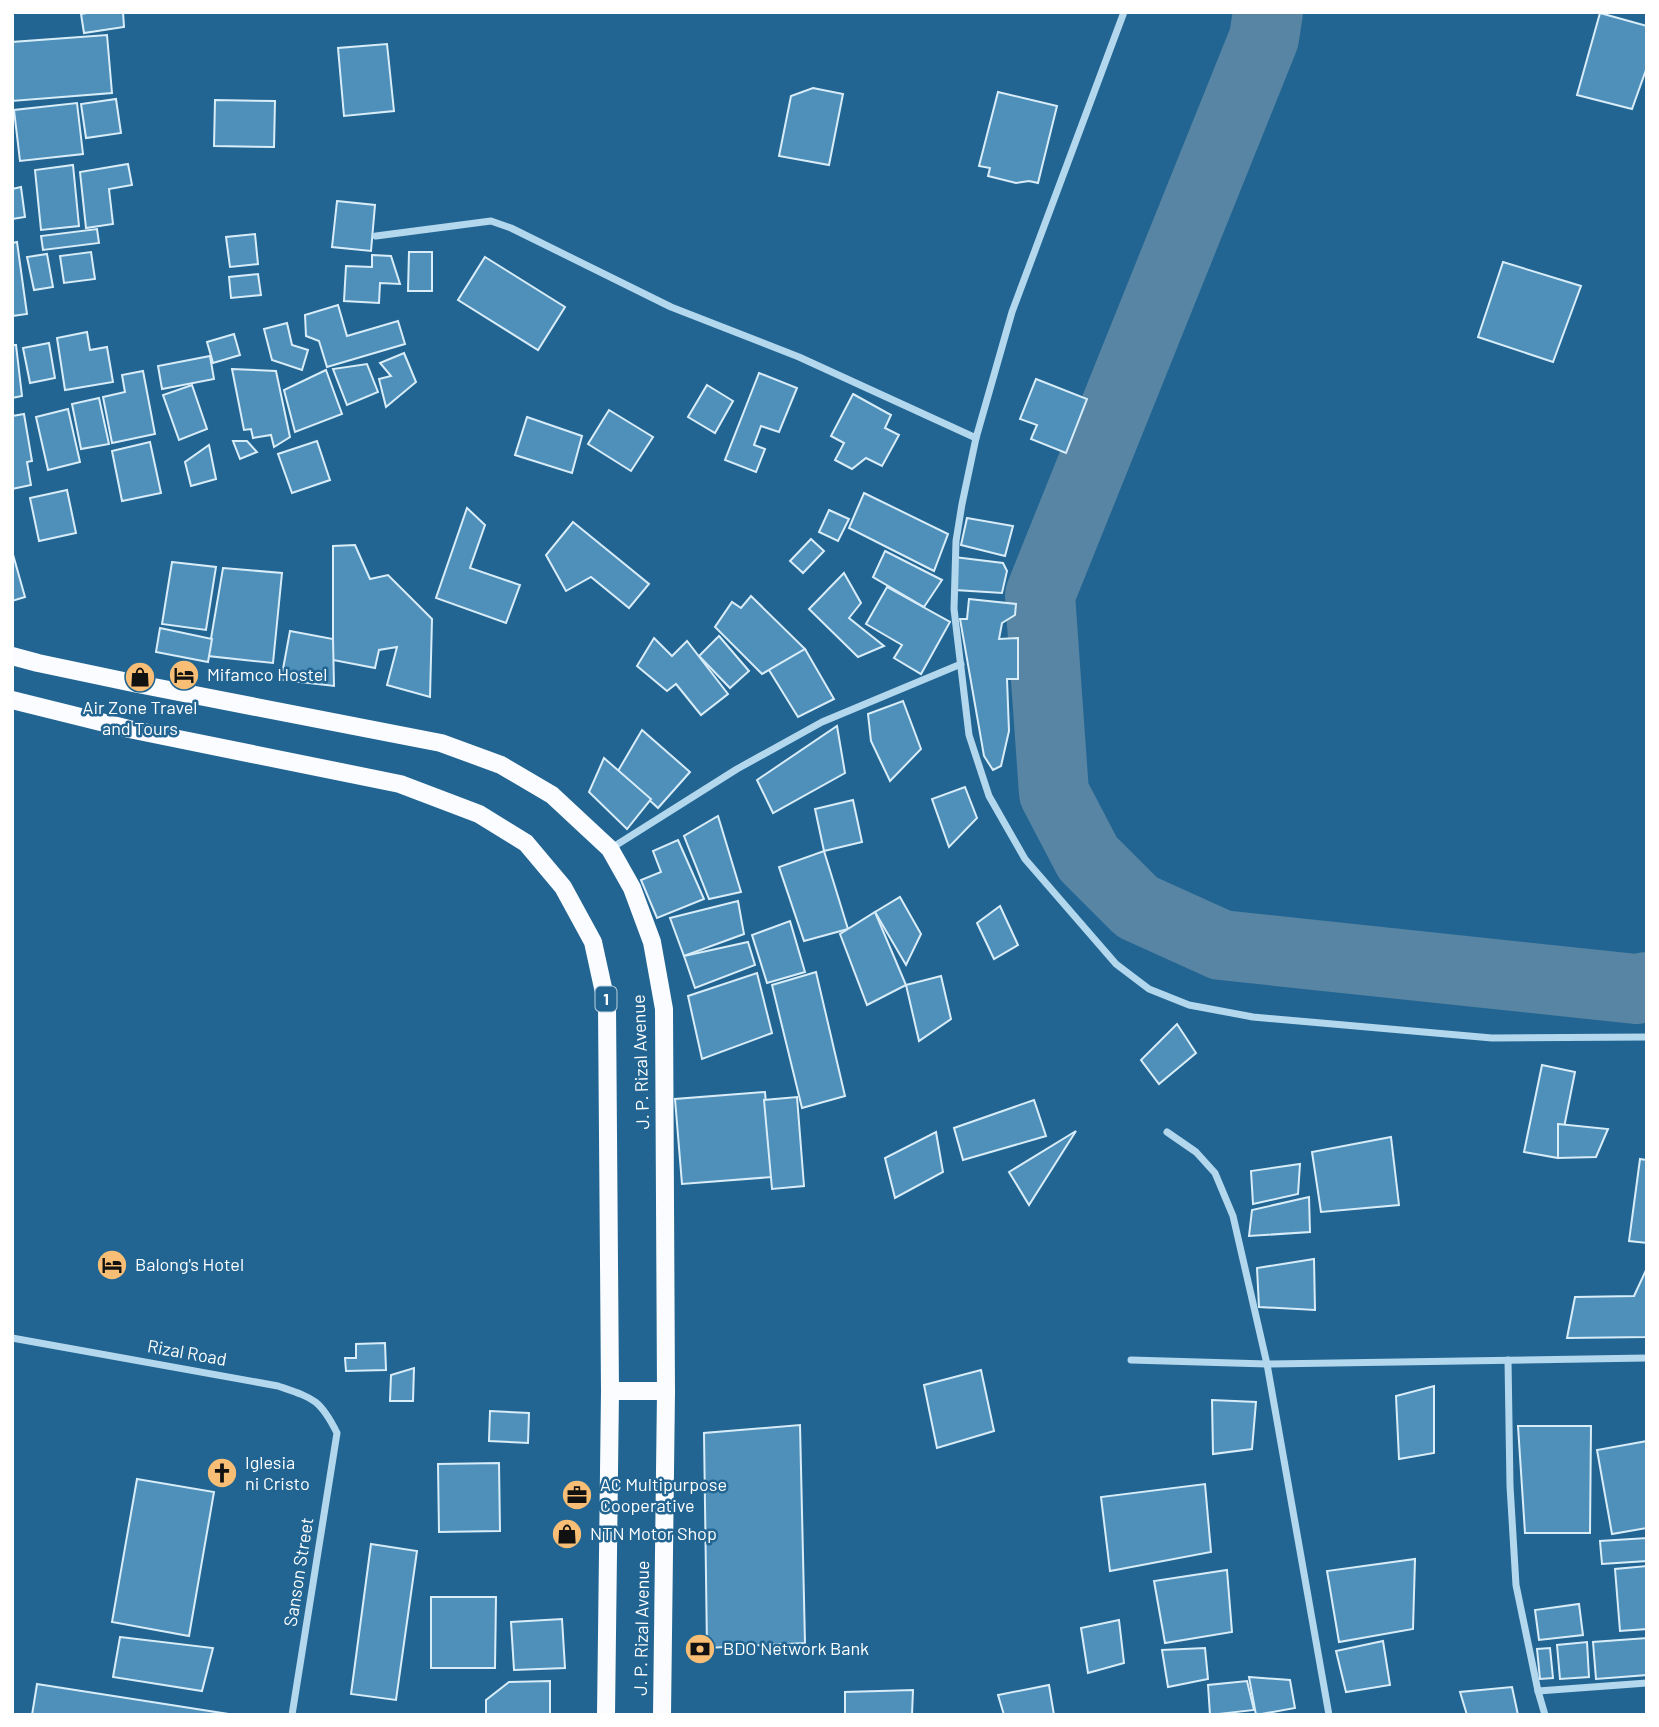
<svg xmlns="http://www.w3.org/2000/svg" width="1659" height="1727" viewBox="0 0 1659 1727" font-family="Barlow,sans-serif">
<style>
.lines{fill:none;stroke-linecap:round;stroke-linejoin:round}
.river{stroke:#5885a3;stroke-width:70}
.building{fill:#4f90ba;stroke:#d9edf9;stroke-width:2}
.minor{stroke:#b3d7ed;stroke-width:7}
.primary{stroke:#fafcff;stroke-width:18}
.labels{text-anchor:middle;stroke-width:5;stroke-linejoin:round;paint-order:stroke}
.shield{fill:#226592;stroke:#bdd1de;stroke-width:2}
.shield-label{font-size:16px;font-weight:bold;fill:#fff}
.poi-label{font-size:18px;fill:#fff;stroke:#226592;text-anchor:start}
.street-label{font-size:18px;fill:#fff;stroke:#226592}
</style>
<rect width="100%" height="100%" fill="#226592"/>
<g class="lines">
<polyline class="river" points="1268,12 1264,38 1040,595 1054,793 1088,858 1137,907 1221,945 1636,989 1647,987"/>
</g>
<g class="building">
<polygon points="93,12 123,12 124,27 84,33 81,14"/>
<polygon points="1600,13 1647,26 1647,67 1632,109 1577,95"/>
<polygon points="107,35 112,93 12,101 12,42"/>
<polygon points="387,44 394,111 344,116 338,48"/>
<polygon points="813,88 843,94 829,165 779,156 791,96"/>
<polygon points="998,92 1057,106 1038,183 1029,181 1016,183 988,176 990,168 979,166"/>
<polygon points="116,99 121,133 86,138 81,104"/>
<polygon points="215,100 275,101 274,147 214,146"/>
<polygon points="77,103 83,154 20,161 14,110"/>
<polygon points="128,164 132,185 109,189 113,224 86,228 80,172"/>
<polygon points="73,165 79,226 41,230 35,170"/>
<polygon points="21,187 25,217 12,219 12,189"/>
<polygon points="337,201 375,205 371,251 332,247"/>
<polygon points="97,229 99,243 43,250 41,236"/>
<polygon points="255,234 258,264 230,267 226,237"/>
<polygon points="17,242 27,314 12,316 12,243"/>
<polygon points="91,252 95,279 64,283 60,256"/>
<polygon points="409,252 432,252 432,291 408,291"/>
<polygon points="47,254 53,287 34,290 27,257"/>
<polygon points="372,255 391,256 400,284 380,283 379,303 344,301 346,266 372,267"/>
<polygon points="485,257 565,307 538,350 458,300"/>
<polygon points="1503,262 1581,286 1553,362 1478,337"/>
<polygon points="258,274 261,295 231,298 229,277"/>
<polygon points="338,305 347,336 398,321 405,344 327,367 319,341 306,336 305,315"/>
<polygon points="287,323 292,345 308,350 302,370 272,360 264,329"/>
<polygon points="87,332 90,350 107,347 113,382 65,390 57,338"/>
<polygon points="234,334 240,355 213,363 207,342"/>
<polygon points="49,343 55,378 30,383 23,348"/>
<polygon points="12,345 16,345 22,396 12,398"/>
<polygon points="404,353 416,382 386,407 379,379 391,376 380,363"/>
<polygon points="210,356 214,379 162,389 158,366"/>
<polygon points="367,364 378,392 347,405 333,369"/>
<polygon points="232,369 276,371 290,437 274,447 271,435 253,438 251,429 244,430"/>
<polygon points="326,370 342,414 295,432 284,390"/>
<polygon points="143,371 155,434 112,443 103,397 125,392 122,375"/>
<polygon points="759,373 797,388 779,432 761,426 754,445 765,449 756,472 725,460"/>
<polygon points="1036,379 1087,399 1066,453 1031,439 1037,425 1020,419"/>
<polygon points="192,385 207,429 179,440 163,395"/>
<polygon points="707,385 733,401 715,433 688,417"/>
<polygon points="853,394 891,415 885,428 899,435 882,466 866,458 852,469 835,460 844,443 831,436"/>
<polygon points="99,398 109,444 81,449 72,404"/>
<polygon points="68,409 80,462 48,470 36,417"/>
<polygon points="609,410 653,437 631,471 588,444"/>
<polygon points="24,414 32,461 27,462 31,485 12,489 12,416"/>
<polygon points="527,417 582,436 572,473 515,455"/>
<polygon points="233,441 247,441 257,452 240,459"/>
<polygon points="317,441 330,480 292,493 278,454"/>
<polygon points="150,442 161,493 122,501 112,451"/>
<polygon points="209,445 216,479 191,486 185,462"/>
<polygon points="67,490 76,533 39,541 30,498"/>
<polygon points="864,493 948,534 934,571 849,528"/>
<polygon points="467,508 485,525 470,568 520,585 506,623 436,598"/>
<polygon points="829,510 849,519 838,541 819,532"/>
<polygon points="967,518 1013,526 1005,556 961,545"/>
<polygon points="573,522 649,584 629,608 591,577 566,591 546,555"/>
<polygon points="811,539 824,551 803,573 790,561"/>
<polygon points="355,545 370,579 388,575 432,619 430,697 387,685 397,647 379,650 375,668 333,660 333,546"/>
<polygon points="12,551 25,597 12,601"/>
<polygon points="885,551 942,580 924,607 873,577"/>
<polygon points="954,557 1003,563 1007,571 1002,593 955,590"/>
<polygon points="172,562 216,567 206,630 162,624"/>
<polygon points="223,568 282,573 273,663 208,656"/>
<polygon points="844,573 861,603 849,618 884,646 858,657 809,609"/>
<polygon points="887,587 950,622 921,674 894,658 902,645 866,624"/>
<polygon points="751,596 805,649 762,674 715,627 732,602 741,608"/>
<polygon points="969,599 1016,604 1015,615 1002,623 999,639 1018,638 1018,679 1007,679 1009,731 1001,766 993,770 984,756 960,619 967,619"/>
<polygon points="160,628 212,639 208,662 156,652"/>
<polygon points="290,631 333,639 334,686 281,680"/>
<polygon points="719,636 749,671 730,688 699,656"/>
<polygon points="654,638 672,656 687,641 728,694 701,715 676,684 667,691 637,666"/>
<polygon points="805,649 834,699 798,717 769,670"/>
<polygon points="903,701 921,749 890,781 871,741 868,714"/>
<polygon points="837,726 845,773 773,813 757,780"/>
<polygon points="642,730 690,772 658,808 618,771"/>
<polygon points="604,758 651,799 627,829 589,792"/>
<polygon points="965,787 977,818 949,847 932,799"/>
<polygon points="853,800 862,842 824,851 815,809"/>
<polygon points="718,816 741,892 709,899 684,836"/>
<polygon points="678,840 704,899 657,918 641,880 661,872 653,851"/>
<polygon points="824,851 848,929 804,941 779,867"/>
<polygon points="900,897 921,934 906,965 875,912"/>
<polygon points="738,901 744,934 684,956 670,918"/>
<polygon points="1000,906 1018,945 994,959 977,923"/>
<polygon points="875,912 906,985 867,1005 840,934"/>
<polygon points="790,921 805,972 767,983 752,935"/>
<polygon points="748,942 755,965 695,988 684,956"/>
<polygon points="816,972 845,1096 802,1108 772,985"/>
<polygon points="757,973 772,1033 702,1059 688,996"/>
<polygon points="941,976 951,1019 919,1041 906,985"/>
<polygon points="1177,1024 1196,1053 1159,1084 1141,1060"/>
<polygon points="1542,1065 1575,1072 1558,1158 1524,1152"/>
<polygon points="765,1092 772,1177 682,1184 675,1099"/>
<polygon points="797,1097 804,1186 772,1189 764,1100"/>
<polygon points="1034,1100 1046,1136 963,1160 954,1128"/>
<polygon points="1558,1124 1608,1129 1596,1157 1558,1158"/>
<polygon points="1076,1131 1029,1205 1009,1172"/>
<polygon points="936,1132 943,1172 895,1198 885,1158"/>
<polygon points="1391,1137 1399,1205 1321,1212 1312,1152"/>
<polygon points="1640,1159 1647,1160 1647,1243 1629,1241"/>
<polygon points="1300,1164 1298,1194 1253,1204 1251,1171"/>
<polygon points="1309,1197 1310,1232 1249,1236 1252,1210"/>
<polygon points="1314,1259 1315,1310 1259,1307 1257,1268"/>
<polygon points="1647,1268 1647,1337 1567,1338 1575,1297 1634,1296"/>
<polygon points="385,1343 386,1370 346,1371 345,1358 356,1358 356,1344"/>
<polygon points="414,1368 413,1401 390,1401 391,1375"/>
<polygon points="981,1370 994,1431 937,1448 924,1385"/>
<polygon points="1434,1386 1434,1453 1399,1459 1396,1396"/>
<polygon points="1212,1400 1256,1402 1252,1449 1213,1454"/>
<polygon points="490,1411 529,1413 528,1443 489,1441"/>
<polygon points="800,1425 805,1643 707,1648 704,1433"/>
<polygon points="1518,1426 1591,1426 1590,1533 1525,1533"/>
<polygon points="1647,1441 1647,1528 1612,1534 1597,1450"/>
<polygon points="499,1463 500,1531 439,1532 438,1464"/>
<polygon points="137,1479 214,1492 189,1636 112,1622"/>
<polygon points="1205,1484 1211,1552 1110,1571 1101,1497"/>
<polygon points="1647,1538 1647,1561 1602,1564 1600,1541"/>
<polygon points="371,1544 417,1551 396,1700 351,1694"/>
<polygon points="1415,1559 1413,1629 1339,1642 1327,1571"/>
<polygon points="1647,1566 1647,1629 1620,1631 1615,1569"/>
<polygon points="1227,1570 1232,1632 1165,1643 1154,1581"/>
<polygon points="431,1597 496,1597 495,1668 431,1668"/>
<polygon points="1579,1604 1583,1635 1539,1640 1535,1610"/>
<polygon points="562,1619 565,1668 514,1670 511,1622"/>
<polygon points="1119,1620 1124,1663 1088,1673 1081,1628"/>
<polygon points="120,1637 213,1648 202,1691 113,1677"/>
<polygon points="1647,1638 1647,1675 1596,1679 1593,1642"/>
<polygon points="1383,1641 1390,1685 1346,1692 1336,1651"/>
<polygon points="1587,1642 1589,1677 1560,1679 1557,1645"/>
<polygon points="1205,1648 1208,1679 1168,1687 1162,1650"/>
<polygon points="1550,1648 1553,1678 1540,1679 1537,1649"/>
<polygon points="1249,1677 1290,1680 1295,1708 1256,1715"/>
<polygon points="550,1681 550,1715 486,1715 486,1700 509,1682"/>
<polygon points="1247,1681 1254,1710 1210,1715 1208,1685"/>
<polygon points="37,1684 235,1715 32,1715"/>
<polygon points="1049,1685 1054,1715 1004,1715 998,1695"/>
<polygon points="1512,1687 1518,1715 1467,1715 1460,1692"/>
<polygon points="913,1690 912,1715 845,1715 845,1692"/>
</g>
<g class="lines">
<g class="minor">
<polyline points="1124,12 1012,312 976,438 962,504 956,541 954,609 969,735 989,796 1025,859 1116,964 1149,989 1189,1005 1253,1017 1492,1038 1647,1037"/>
<polyline points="376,236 491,221 511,228 671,307 799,357 976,438"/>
<polyline points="610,849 737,769 822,722 961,664"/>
<polyline points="1167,1132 1196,1152 1215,1173 1233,1216 1267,1364 1329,1715"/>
<path d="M12,1338l266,48c35,12 42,13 59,47l-45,282"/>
<polyline points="1131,1360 1267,1364 1647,1358"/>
<polyline points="1508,1360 1510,1486 1516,1585 1538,1691 1545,1715"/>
<polyline points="1538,1691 1647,1683"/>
</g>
<g class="primary">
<polyline points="12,656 38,663 133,683 441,743 501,765 552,795 610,849 632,888 652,942 664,1009 666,1391 662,1715"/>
<polyline points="12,700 129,729 400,784 479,814 526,843 563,887 593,942 607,1006 610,1391 606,1715"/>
<polyline points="610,1391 666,1391"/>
</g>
</g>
<defs>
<g id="hotel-disc" transform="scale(1.575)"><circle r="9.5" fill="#f9be75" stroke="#226592"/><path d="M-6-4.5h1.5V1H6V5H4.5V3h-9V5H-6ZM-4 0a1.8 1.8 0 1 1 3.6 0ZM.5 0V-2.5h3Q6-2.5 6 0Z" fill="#111"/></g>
<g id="shop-disc" transform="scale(1.575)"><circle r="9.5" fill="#f9be75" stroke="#226592"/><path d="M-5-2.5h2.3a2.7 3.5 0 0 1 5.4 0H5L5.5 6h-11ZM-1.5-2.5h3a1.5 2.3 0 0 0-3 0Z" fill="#111"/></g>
<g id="church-disc" transform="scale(1.575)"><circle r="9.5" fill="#f9be75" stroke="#226592"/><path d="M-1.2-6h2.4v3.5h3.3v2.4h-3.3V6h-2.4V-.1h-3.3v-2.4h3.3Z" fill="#111"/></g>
<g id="office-disc" transform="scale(1.575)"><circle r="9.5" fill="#f9be75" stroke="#226592"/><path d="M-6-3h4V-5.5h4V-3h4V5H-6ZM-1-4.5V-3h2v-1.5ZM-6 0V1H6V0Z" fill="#111"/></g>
<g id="bank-disc" transform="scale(1.575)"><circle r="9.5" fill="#f9be75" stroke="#226592"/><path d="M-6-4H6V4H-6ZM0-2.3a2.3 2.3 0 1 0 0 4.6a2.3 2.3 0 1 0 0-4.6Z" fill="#111"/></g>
</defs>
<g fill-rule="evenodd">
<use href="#hotel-disc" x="184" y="675"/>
<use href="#shop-disc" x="140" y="677"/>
<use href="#hotel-disc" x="112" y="1265"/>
<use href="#church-disc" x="222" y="1473"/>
<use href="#office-disc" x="577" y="1495"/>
<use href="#shop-disc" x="567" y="1534"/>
<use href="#bank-disc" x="700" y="1649"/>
</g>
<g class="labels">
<rect class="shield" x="595.5" y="986.5" width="21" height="25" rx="5"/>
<g class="shield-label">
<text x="606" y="1005">1</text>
</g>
<g class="poi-label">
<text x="207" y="681">Mifamco Hostel</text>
<text x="140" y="714" text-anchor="middle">Air Zone Travel<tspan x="140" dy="21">and Tours</tspan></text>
<text x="135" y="1271">Balong's Hotel</text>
<text x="245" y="1469">Iglesia<tspan x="245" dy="21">ni Cristo</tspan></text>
<text x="600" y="1491">AC Multipurpose<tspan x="600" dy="21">Cooperative</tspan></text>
<text x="590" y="1540">NTN Motor Shop</text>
<text x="723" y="1655">BDO Network Bank</text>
</g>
<g class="street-label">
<text transform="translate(641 1062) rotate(-92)" y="6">J. P. Rizal Avenue</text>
<text transform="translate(187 1353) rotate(10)" y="6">Rizal Road</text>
<text transform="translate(299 1572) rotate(-81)" y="6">Sanson Street</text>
<text transform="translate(642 1628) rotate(-89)" y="6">J. P. Rizal Avenue</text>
</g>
</g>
<rect width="1659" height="1727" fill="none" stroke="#ffffff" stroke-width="28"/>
</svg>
